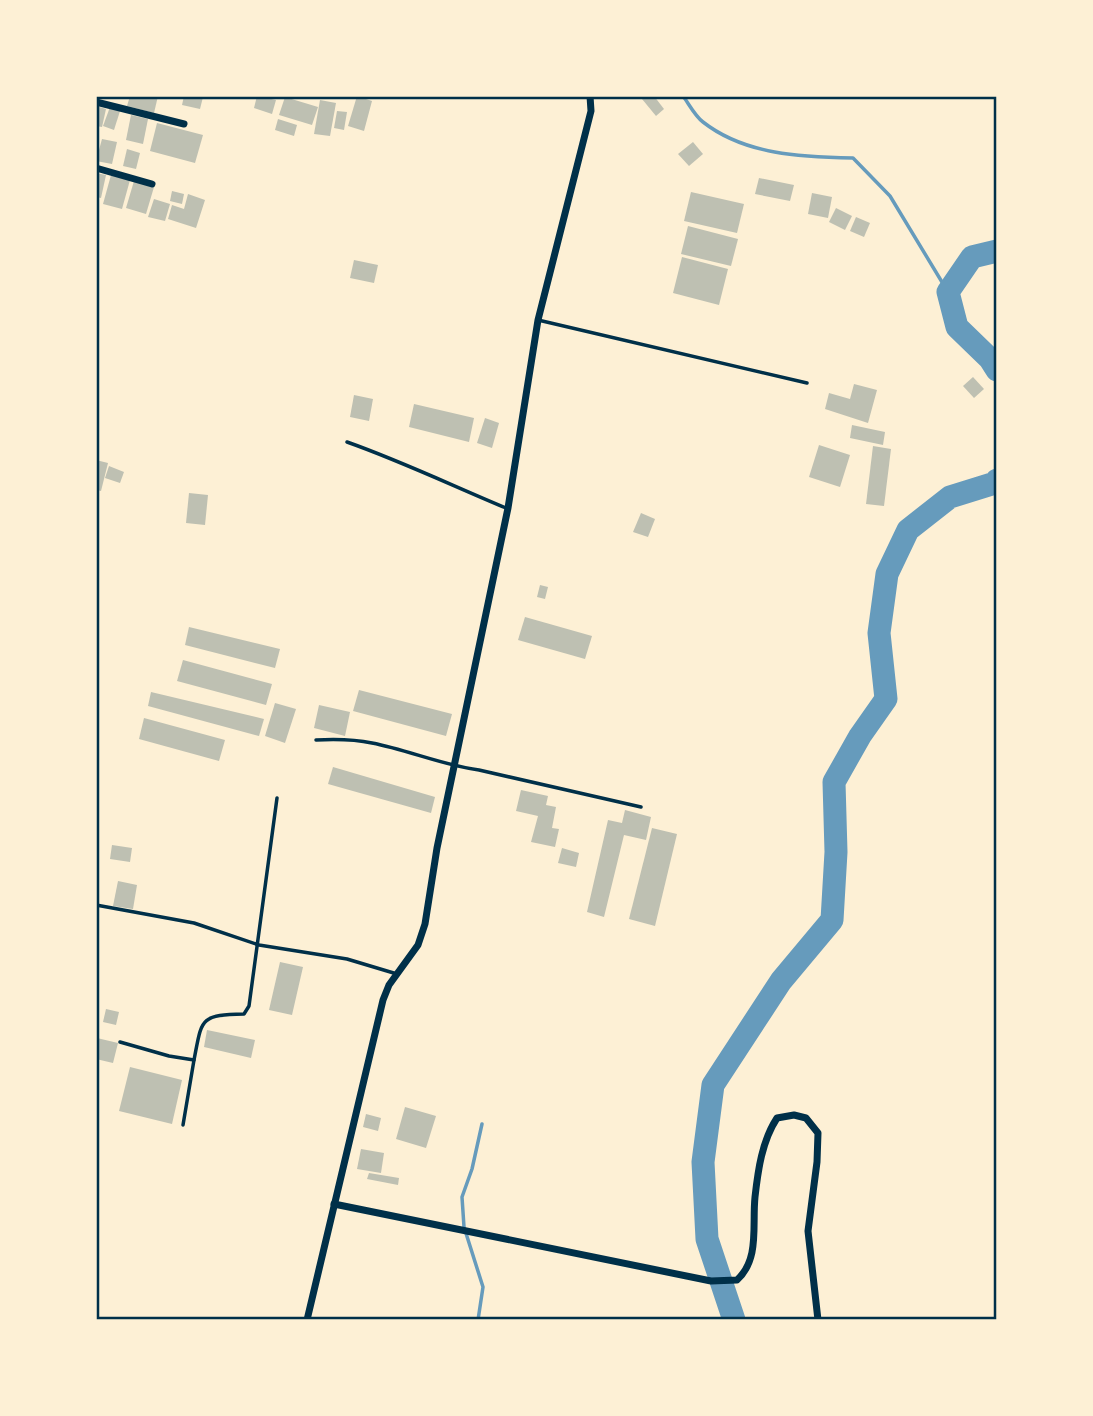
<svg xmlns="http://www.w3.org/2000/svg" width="1093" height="1416" viewBox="0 0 1093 1416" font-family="Roboto,sans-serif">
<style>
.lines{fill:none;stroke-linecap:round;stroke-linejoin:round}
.stream{stroke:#669bbc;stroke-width:3.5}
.river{stroke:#669bbc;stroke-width:23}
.building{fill:#bec0b2}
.service{stroke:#003049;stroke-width:3.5}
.minor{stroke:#003049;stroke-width:7}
.neatline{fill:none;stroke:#003049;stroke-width:2.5}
</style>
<rect width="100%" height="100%" fill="#fdf0d5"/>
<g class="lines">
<g class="stream">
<path d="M683,96c6,8 12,20 20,26 42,33 99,35 150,36l37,38 58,96"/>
<polyline points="478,1320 483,1287 464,1227 462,1197 472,1169 482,1124"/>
</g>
<g class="river">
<polyline points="997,251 972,257 948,292 957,327 990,359 997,370"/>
<polyline points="734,1320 707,1239 703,1162 713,1085 781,981 832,920 836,852 834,782 860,736 886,699 879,633 887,574 908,530 950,497 995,483 997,480"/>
</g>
</g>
<g class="building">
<polygon points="130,96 158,96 154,113 127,106"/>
<polygon points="184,96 203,97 200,109 182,105"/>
<polygon points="257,96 276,100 272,114 254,108"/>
<polygon points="357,96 372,101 364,131 348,126"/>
<polygon points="646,96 654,96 664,109 656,116 642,99"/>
<polygon points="285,97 318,107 312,125 279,115"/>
<polygon points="320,100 336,103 330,136 314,134"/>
<polygon points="96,106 106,109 102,127 96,126"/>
<polygon points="110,107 120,111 114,130 103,126"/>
<polygon points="337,111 347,112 344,130 334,128"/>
<polygon points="131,115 148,119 143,144 126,140"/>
<polygon points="278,119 297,125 294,136 275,130"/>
<polygon points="157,123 203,135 195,163 150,151"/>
<polygon points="102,139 117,142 112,164 96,161"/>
<polygon points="693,142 703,154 689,166 678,154"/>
<polygon points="127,149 140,153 136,169 123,166"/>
<polygon points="96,173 106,175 101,198 96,197"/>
<polygon points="111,175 130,180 122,209 103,204"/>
<polygon points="759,178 794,185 790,201 755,194"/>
<polygon points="134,181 154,187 146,214 126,208"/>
<polygon points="172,191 184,194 182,204 170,201"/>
<polygon points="691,192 744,204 737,233 684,221"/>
<polygon points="812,193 832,197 828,218 808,214"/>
<polygon points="188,194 205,200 196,228 168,219 172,205 184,209"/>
<polygon points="154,199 170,204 165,221 148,217"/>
<polygon points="836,208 852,216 845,230 829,222"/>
<polygon points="856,217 870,223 864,237 850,231"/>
<polygon points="688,226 738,239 731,266 681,254"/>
<polygon points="682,257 728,269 719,305 673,293"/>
<polygon points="354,260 378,265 374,283 350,278"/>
<polygon points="973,377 984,389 974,398 963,386"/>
<polygon points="854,384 877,390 868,423 825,409 829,393 850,399"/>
<polygon points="354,395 373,399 369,421 350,417"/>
<polygon points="414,404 474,418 469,442 409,427"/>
<polygon points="485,418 499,423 492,448 477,443"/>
<polygon points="852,425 885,432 883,445 850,438"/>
<polygon points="819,445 850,455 840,487 809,477"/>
<polygon points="873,446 891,449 884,506 866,504"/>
<polygon points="96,460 108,463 101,491 96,490"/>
<polygon points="109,466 124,472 120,483 105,478"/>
<polygon points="189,493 208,495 205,525 186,523"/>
<polygon points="641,513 655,519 648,537 633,532"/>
<polygon points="540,585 548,587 545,599 537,597"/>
<polygon points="525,617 592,636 585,659 518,640"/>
<polygon points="189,627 280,649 275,668 185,645"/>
<polygon points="183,660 272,684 266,705 177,681"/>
<polygon points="359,690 452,714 446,736 353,711"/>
<polygon points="151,692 264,719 259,736 148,706"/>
<polygon points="275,703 296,709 285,743 265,736"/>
<polygon points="319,705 350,712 345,736 314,728"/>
<polygon points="144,718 225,740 219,761 139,739"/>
<polygon points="333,767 435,797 431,813 328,784"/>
<polygon points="521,790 548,796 546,805 556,807 552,828 559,829 555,847 531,842 538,816 516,811"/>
<polygon points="625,810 651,817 646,840 624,835 604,917 587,912 608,820 622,823"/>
<polygon points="652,828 677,834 655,926 629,919"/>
<polygon points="112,845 132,848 130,862 110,859"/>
<polygon points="562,848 579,853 576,867 558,863"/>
<polygon points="118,881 137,885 133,909 113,906"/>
<polygon points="280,962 303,967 292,1015 269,1010"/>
<polygon points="106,1009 119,1012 116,1025 103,1022"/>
<polygon points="207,1030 255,1040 251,1058 204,1047"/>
<polygon points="97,1038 118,1043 113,1063 96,1059"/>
<polygon points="130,1067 182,1080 172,1124 119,1111"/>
<polygon points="405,1107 436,1116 426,1148 396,1139"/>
<polygon points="366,1114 381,1118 378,1131 363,1127"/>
<polygon points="361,1149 384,1153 381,1173 357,1169"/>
<polygon points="369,1173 399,1178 398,1185 367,1179"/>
</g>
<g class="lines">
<g class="service">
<polyline points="538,320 807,383"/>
<path d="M347,442c54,19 106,44 159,66"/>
<path d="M316,740c19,-1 37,-1 56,3 36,7 70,22 107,27l162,37"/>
<polyline points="96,905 194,923 259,945 347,959 397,974"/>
<path d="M120,1042l49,14 25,4c8,-41 5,-45 50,-46l5,-8 28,-208"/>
<polyline points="183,1125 194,1060"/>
</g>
<g class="minor">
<polyline points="96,102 184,124"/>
<polyline points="96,168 152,184"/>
<path d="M334,1204l377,77 26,-1c23,-21 15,-54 18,-83 3,-27 7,-56 22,-79l17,-3 12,3 12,15 -1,29 -9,69 10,89"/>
<polyline points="307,1320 383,1000 389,985 418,945 425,924 437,848 508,508 538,320 591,111 590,96"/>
</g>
</g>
<rect width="1093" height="1416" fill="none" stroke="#fdf0d5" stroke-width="196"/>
<rect x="98" y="98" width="897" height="1220" class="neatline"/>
</svg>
